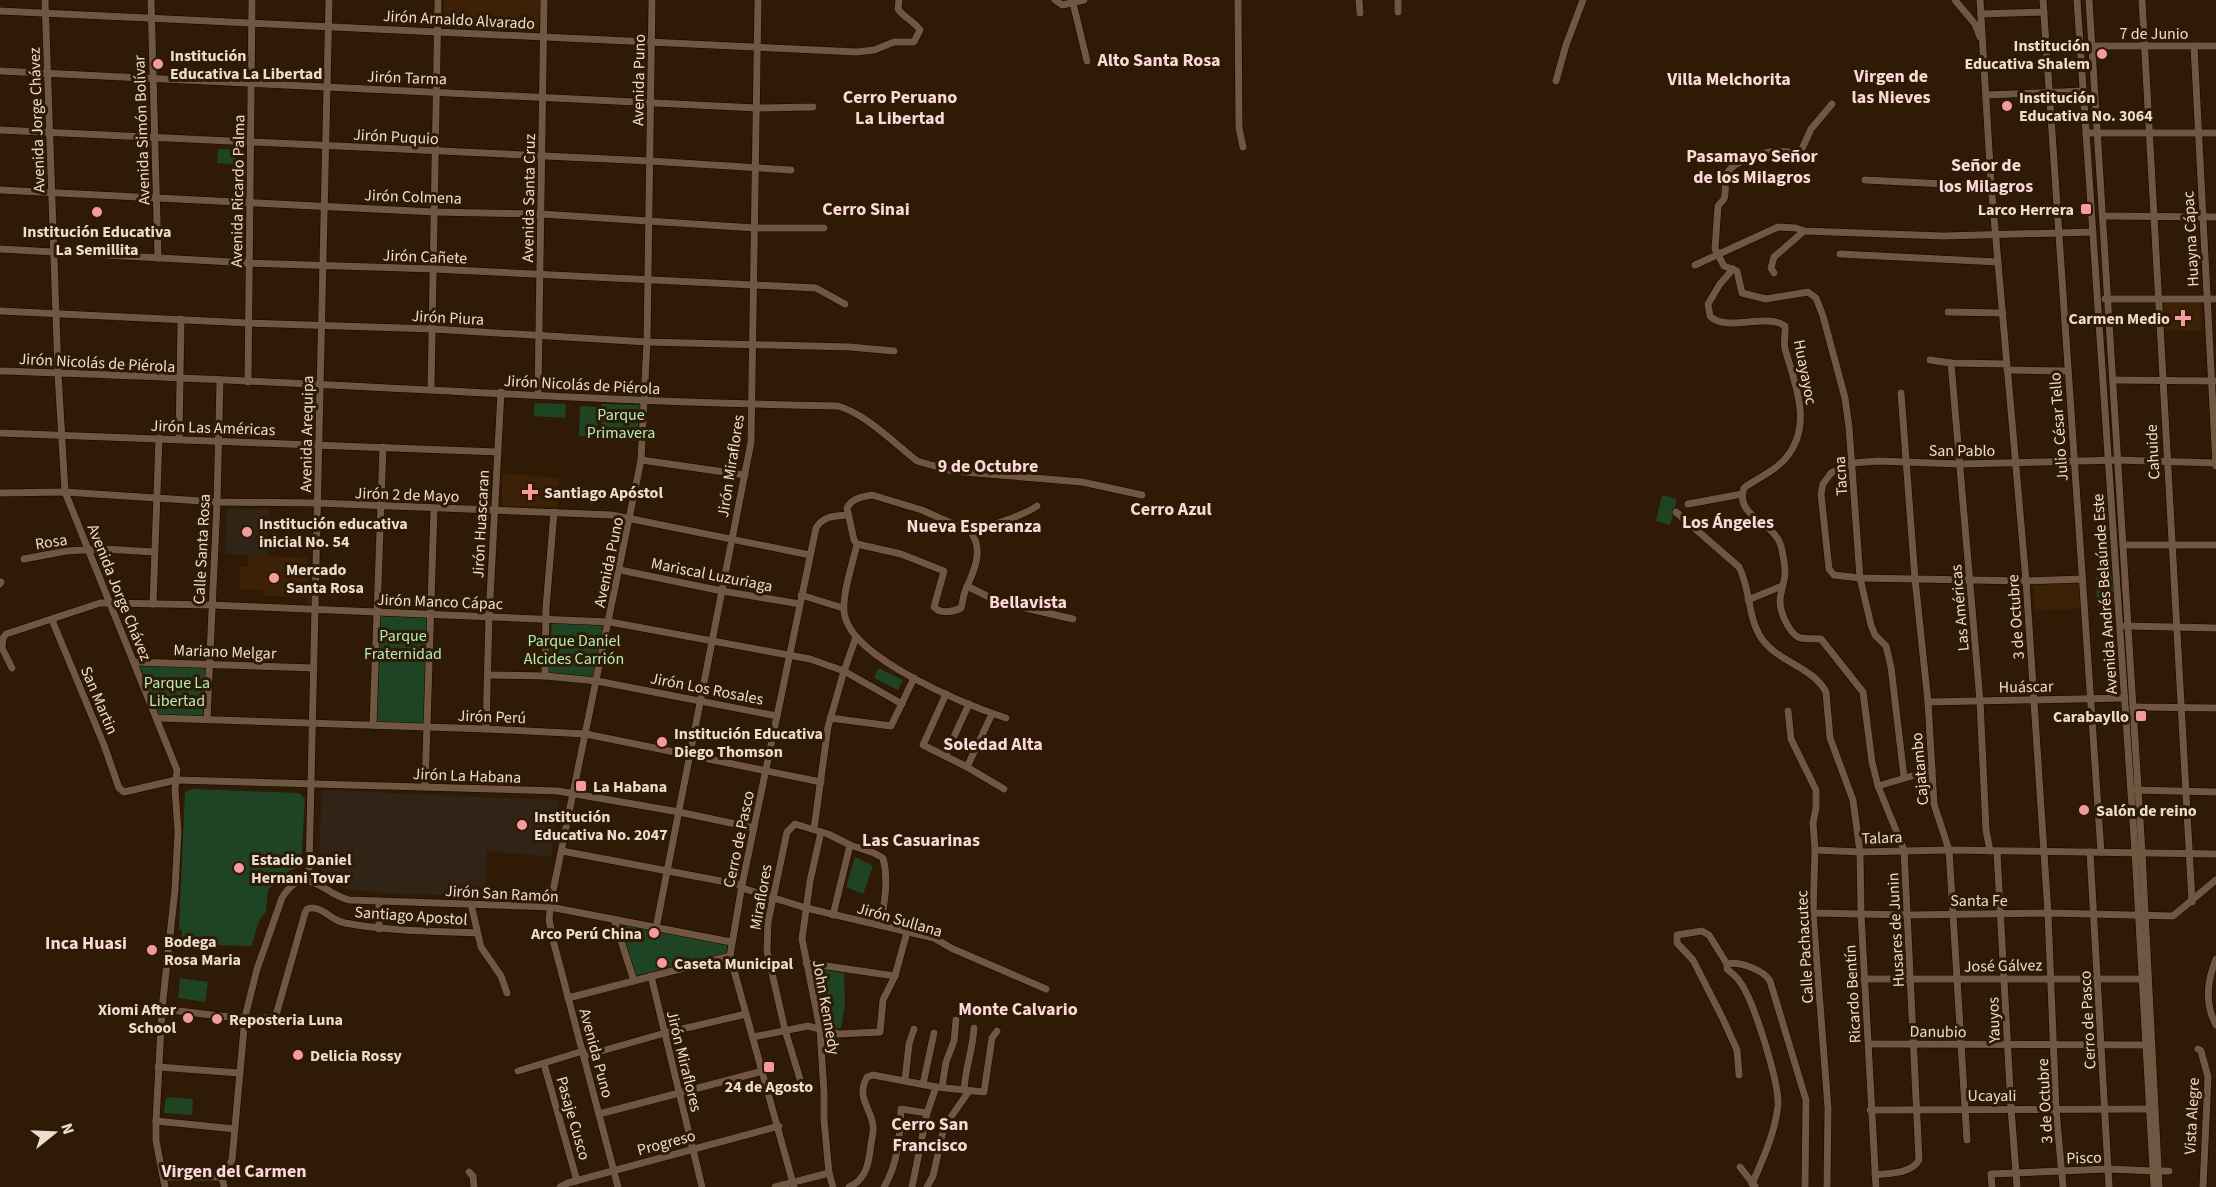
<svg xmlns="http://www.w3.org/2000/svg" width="2216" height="1187" viewBox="0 0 2216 1187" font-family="'Source Sans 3',sans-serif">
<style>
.built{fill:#3c2106}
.education{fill:#2f2416}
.green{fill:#1e4424}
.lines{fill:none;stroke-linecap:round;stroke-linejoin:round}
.minor-casing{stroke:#160400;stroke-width:8}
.minor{stroke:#705742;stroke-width:7}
.poi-dot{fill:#f59b9e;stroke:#2f1a05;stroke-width:2}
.labels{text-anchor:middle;stroke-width:6;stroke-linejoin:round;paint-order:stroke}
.street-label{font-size:16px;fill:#ecddd1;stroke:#2f1a05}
.poi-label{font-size:16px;font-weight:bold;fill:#ecddd1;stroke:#2f1a05;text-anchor:start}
.park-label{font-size:16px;fill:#afefb6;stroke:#2f1a05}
.neighbourhood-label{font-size:18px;font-weight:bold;fill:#fcd8d8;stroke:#2f1a05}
</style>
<rect width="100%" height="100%" fill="#2f1a05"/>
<g class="built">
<polygon points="444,0 541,0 539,30 443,25"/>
<polygon points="2165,303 2199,303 2201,306 2203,331 2164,330 2162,305"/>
<polygon points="502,473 558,478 558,507 502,506"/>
<polygon points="249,555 308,558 307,593 313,594 313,601 311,604 307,604 307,597 263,596 263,590 240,589 240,567 248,567"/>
<polygon points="2082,582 2084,608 2035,611 2033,583"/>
</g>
<g class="education">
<polygon points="227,508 269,509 268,556 225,554"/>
<polygon points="322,790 559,800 551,857 487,851 486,897 380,893 347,889 318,879"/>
</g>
<g class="green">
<polygon points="218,149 243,150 242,165 217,163"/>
<polygon points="535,403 566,404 565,418 534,416"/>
<polygon points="601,404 641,405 636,441 602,439"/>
<polygon points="580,406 598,407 597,437 579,436"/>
<polygon points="1662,495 1677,499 1670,525 1656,521"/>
<polygon points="2113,576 2114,605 2097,606 2096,577"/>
<polygon points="381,616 427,618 424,725 377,723"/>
<polygon points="552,622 603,625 594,677 548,673"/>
<polygon points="139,665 206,668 203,717 159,715"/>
<polygon points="878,668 903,680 898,690 874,678"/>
<path d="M193,789l106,4 6,6 -4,68 -11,3 -22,20 -2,22c-9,8 -10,22 -15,34l-69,-2v-14h-3l6,-138z"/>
<polygon points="855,857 873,866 863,894 846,887"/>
<polygon points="619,924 728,945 726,953 635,976"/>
<polygon points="809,967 844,973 845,1004 841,1028 822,1028"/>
<polygon points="180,978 208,982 205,1002 178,998"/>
<polygon points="166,1097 193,1099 192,1115 164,1113"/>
</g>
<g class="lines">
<g class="minor-casing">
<g id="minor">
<polyline points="45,0 58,373 65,492 177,770 175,789 178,832 175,889 162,1009 156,1121 156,1141 165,1187"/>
<polyline points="151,0 158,258"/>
<polyline points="1055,0 1062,5 1084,0"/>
<polyline points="1238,0 1239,128 1243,147"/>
<polyline points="1359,0 1360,13"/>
<polyline points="1955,0 1975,24 1980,37"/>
<polyline points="1980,0 1991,183 2026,581 2048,913 2056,1109 2063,1187"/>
<polyline points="2043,0 2101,852"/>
<polyline points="2077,0 2135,852 2154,1187"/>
<polyline points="2089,0 2142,852 2159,1187"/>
<polyline points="2142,0 2192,902"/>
<polyline points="1073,3 1087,61"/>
<path d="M0,11l857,41 17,-2 20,-8h20l6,-12c-6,-9 -16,-12 -22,-21l1,-9"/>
<polyline points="1398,12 1398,0"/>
<polyline points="1981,14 2044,12"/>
<polyline points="2092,46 2216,46"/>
<polyline points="2194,46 2216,466"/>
<polyline points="0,71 757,108 813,107"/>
<polyline points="1556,81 1566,45 1583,0"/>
<polyline points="1987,95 2084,91"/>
<path d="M1832,104l-21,25 -10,22c-9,3 -14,0 -23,0 -11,-1 -45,11 -50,21 -5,8 -1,18 -4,27l-6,7 -3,43 9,17 13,5 5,22 24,6 42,-7 8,6 7,18 22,82 4,29 11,151 11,47 4,10 11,11 5,21 13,110"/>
<polyline points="0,130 650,161 791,170"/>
<polyline points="2086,133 2216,133"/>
<polyline points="1865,180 1965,185 1991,183"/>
<polyline points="0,190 434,212 541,214 755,228 824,228"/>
<polyline points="2103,216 2216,217"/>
<polyline points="0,249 249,263 433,269 816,288 845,304"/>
<polyline points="1840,254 1998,262"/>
<polyline points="1695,265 1778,227 1796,228 1804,231 1943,236 2093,232"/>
<path d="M1733,269l-13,15 -12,20 2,12c17,17 56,-4 75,10 1,8 -2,15 0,23 10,35 29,77 0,110 -11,13 -28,19 -41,29 -10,29 30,33 37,58 2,8 4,19 4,27 0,9 -5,19 -5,28 0,11 8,30 18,36 7,3 15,1 23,2l42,53 9,70 6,24 26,64 15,310c-8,14 -30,13 -44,15"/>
<polyline points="1774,273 1771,268 1774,257 1804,231"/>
<polyline points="2105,299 2216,299"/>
<polyline points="0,311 248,323 432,329 647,342 850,347 894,351"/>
<polyline points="1948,312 2003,313"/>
<polyline points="1930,360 1951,363 2006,364"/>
<polyline points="1951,363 1980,701 1986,830 1990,851"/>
<polyline points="2007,370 2067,371"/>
<path d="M0,371c280,8 558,30 838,35 28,8 56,37 79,55l35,10 130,11 60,13"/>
<polyline points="2113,380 2215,381"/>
<polyline points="248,382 252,0"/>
<polyline points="431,389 438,0"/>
<polyline points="1901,393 1915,579 1928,702 1934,804 1949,850 1967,1140"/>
<polyline points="538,395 544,0"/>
<polyline points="0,433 498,452"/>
<polyline points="179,439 181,319"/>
<polyline points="641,460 745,475"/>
<polyline points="0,493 65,492 217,502 318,503 612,515 810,555"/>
<path d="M872,495l50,15 49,22c13,19 3,39 -5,57 -3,6 -3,13 -5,19 -8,4 -21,6 -27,-1l10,-36 -43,-17 -44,-10 -3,-4 -7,-32c5,-10 15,-11 25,-13z"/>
<polyline points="1688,504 1742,494"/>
<path d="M1676,512l63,55c12,23 8,50 23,72 16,23 51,28 64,53l4,46 23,62 7,52 1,62 15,273"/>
<path d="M973,534c20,-12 44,-14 64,-28"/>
<path d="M857,544c-4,19 -17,55 -12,73 11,43 121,88 161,101"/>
<polyline points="2123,545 2216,545"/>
<polyline points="24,559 66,551 104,549 154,552"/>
<polyline points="620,570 722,591 800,604"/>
<polyline points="2082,579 2026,581 1860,578 1834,575 1829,569 1821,494 1823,484 1831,473 1852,463 1878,461 1960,464 2118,460 2216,463"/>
<polyline points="0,584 1,582"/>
<polyline points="967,586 999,602 1073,619"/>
<polyline points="801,595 843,608"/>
<polyline points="1748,600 1782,586"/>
<polyline points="153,604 159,438"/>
<polyline points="52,620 104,745 119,788 124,792 176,780 558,791 679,812 754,828"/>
<polyline points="2126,626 2216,628"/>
<polyline points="134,662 314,668"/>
<polyline points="12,668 2,648 3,638 6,634 100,603 110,603 212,605 610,622 810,659 844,671 902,704"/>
<polyline points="489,675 545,676 597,681 777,716"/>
<polyline points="545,676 546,608 554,512"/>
<polyline points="946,694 923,745 967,767 1004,789"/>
<polyline points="1928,702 2125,698"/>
<polyline points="2133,707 2216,708"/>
<polyline points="1788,711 1791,739 1816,790 1816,808 1813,823 1815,850 1813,913 1828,1108 1827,1187"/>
<polyline points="157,718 486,729 586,734 821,782"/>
<polyline points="830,718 891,726 914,678"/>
<polyline points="207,719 217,502 220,381"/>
<polyline points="373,725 383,447"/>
<polyline points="486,729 489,616 501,392"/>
<polyline points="945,756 969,704"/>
<polyline points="967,767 992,714"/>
<polyline points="1878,786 1932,770"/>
<polyline points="425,787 434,509"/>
<polyline points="2135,790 2216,792"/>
<polyline points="814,829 828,727 844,671 856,637"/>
<polyline points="821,832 810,881 802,939 820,1029 824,1093 824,1120 829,1173 833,1187"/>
<polyline points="1815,850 1860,852 1949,850 2216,854"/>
<polyline points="562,851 742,885"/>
<polyline points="1997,852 2011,1108 2017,1187"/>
<polyline points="2090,852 2109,1187"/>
<polyline points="309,869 329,0"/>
<polyline points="742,888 806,908 934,938 951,948 1046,989"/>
<polyline points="471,904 481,947 501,976 507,993"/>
<polyline points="1813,913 1908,915 2048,913 2173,916 2216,880"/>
<polyline points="833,915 850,845"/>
<polyline points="614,919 634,981"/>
<polyline points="656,928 751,442 758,0"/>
<polyline points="379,929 379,901"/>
<path d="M2216,959c-9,22 -12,44 0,66"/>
<polyline points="806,963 895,976"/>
<path d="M1727,964c12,-3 37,6 43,17l36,119 -1,87"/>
<polyline points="651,976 702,1187"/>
<polyline points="1864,979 2143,979"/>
<polyline points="568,998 730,956"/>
<path d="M162,1009c22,2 99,15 114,6l29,-102 2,-4c15,-5 23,12 38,14 43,8 88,8 132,10"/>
<polyline points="753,1037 808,1026 839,1034 880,1032 883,1000 895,976 907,932"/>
<polyline points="1869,1044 2148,1045"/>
<polyline points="2198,1049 2201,1051 2208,1077 2203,1187"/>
<polyline points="584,1056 665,1033 746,1014"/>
<polyline points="544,1064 577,1181"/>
<polyline points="158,1067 240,1073"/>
<polyline points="518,1071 583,1051"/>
<path d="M1739,1075l-2,-25 -14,-31 -30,-59 -16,-17v-8l25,-4 7,4 18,29v5c5,4 10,8 13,13 14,19 39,100 38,123 -3,28 -15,54 -26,79"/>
<path d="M800,1079l-15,-49 -18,-79 1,-29 19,-90 8,-8 33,10 22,11 24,8 9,5c6,23 1,44 -2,67"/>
<polyline points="905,1080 909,1044 914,1029"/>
<polyline points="923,1084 934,1033"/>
<polyline points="942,1087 946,1062 954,1041 956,1020"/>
<path d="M964,1090c1,-21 9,-41 10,-62"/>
<polyline points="1870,1110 2149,1109"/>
<polyline points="599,1114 763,1071"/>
<polyline points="156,1121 235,1129"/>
<polyline points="1740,1167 1755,1186"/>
<polyline points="2158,1171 2169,1171"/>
<polyline points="469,1172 473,1176 474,1187"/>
<polyline points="164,1177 222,1177"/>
<path d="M224,1187l-2,-10 10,-17 13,-143 12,-48 25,-71c23,-38 42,-3 67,2l201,7 181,35"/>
<polyline points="560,1187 568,1183 779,1126"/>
<polyline points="618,1187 553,940 549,919 552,896 641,460 647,342 652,0"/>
<polyline points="775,1187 829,1173"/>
<path d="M794,1187l-64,-231 12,-71 74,-357c7,-12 18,-12 31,-13"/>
<path d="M849,1187c18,-8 20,-25 22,-43 1,-6 3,-13 2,-19 -3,-19 -17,-27 -6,-48l6,-2 63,12 48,5 8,-54 5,-7"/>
<path d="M884,1187c14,-23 16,-52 17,-78l26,4"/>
<polyline points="912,1187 927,1113 936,1087"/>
<polyline points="927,1187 933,1176 944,1127 969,1091"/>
<polyline points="1992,1187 1991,1174 2108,1169 2153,1171"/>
</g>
</g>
<use href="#minor" class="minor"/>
</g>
<g class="poi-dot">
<circle cx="2102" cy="54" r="6"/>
<circle cx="158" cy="64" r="6"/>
<circle cx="2007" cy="106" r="6"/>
<rect x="2080" y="203" width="12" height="12" rx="3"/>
<circle cx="97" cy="212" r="6"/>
<path d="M2180 309h6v6h6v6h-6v6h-6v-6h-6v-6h6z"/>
<path d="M527 483h6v6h6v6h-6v6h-6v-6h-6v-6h6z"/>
<circle cx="247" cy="532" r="6"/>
<circle cx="274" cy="578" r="6"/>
<rect x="2135" y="710" width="12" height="12" rx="3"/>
<circle cx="662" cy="742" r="6"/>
<rect x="575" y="780" width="12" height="12" rx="3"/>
<circle cx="2084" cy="810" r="6"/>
<circle cx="522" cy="825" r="6"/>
<circle cx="239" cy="868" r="6"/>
<circle cx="654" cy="933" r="6"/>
<circle cx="152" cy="950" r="6"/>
<circle cx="662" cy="963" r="6"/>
<circle cx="188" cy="1018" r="6"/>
<circle cx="217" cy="1019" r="6"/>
<circle cx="298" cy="1055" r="6"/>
<rect x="763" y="1061" width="12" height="12" rx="3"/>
</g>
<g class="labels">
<g class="street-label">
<text transform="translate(459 19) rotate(3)" y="6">Jirón Arnaldo Alvarado</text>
<text x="2154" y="39">7 de Junio</text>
<text transform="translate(407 77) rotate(2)" y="6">Jirón Tarma</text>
<text transform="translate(638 80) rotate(-89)" y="6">Avenida Puno</text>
<text transform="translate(36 120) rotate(-92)" y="6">Avenida Jorge Chávez</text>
<text transform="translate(141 130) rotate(-92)" y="6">Avenida Simón Bolívar</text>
<text transform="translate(396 136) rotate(3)" y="6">Jirón Puquio</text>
<text transform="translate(237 191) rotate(-89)" y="6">Avenida Ricardo Palma</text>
<text transform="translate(413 196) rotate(2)" y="6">Jirón Colmena</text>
<text transform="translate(528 198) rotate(-89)" y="6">Avenida Santa Cruz</text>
<text transform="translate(2190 239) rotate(-93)" y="6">Huayna Cápac</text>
<text transform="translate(425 256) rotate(2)" y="6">Jirón Cañete</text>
<text transform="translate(448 317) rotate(3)" y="6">Jirón Piura</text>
<text transform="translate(97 362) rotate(3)" y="6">Jirón Nicolás de Piérola</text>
<text transform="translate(1806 372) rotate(79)" y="6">Huayayoc</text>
<text transform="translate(582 384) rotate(3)" y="6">Jirón Nicolás de Piérola</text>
<text transform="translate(213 427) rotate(2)" y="6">Jirón Las Américas</text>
<text transform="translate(2058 427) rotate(-94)" y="6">Julio César Tello</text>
<text transform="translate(306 434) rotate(-89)" y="6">Avenida Arequipa</text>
<text x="1962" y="456">San Pablo</text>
<text transform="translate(2152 452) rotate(-93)" y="6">Cahuide</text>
<text transform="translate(730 466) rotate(-81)" y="6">Jirón Miraflores</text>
<text transform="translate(1840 476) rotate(-94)" y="6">Tacna</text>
<text transform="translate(407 494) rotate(2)" y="6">Jirón 2 de Mayo</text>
<text transform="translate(480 524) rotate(-87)" y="6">Jirón Huascaran</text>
<text transform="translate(51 541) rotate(-9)" y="6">Rosa</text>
<text transform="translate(201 549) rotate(-87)" y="6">Calle Santa Rosa</text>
<text transform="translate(608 562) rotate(-78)" y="6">Avenida Puno</text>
<text transform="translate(712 574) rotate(11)" y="6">Mariscal Luzuriaga</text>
<text transform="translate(120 592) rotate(68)" y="6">Avenida Jorge Chávez</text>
<text transform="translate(2104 594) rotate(-94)" y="6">Avenida Andrés Belaúnde Este</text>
<text transform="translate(440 601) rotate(2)" y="6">Jirón Manco Cápac</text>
<text transform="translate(1959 608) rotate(-95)" y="6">Las Américas</text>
<text transform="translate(2015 617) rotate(-94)" y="6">3 de Octubre</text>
<text transform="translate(225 651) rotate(2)" y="6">Mariano Melgar</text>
<text transform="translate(2026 686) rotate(-1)" y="6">Huáscar</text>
<text transform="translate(707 688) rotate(11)" y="6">Jirón Los Rosales</text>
<text transform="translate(100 700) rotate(67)" y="6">San Martin</text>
<text transform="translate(492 716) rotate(2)" y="6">Jirón Perú</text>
<text transform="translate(1919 769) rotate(-95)" y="6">Cajatambo</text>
<text transform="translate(467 775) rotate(2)" y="6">Jirón La Habana</text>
<text transform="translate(1882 837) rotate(-2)" y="6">Talara</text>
<text transform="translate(738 839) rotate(-78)" y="6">Cerro de Pasco</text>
<text transform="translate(502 893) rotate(3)" y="6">Jirón San Ramón</text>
<text transform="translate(760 897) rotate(-80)" y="6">Miraflores</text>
<text x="1979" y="906">Santa Fe</text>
<text transform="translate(411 915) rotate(4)" y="6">Santiago Apostol</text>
<text transform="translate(900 919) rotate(16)" y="6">Jirón Sullana</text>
<text transform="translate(1895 930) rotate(-93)" y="6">Husares de Junin</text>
<text transform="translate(1804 947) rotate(-93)" y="6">Calle Pachacutec</text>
<text transform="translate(2003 965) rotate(-1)" y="6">José Gálvez</text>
<text transform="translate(1852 994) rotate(-93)" y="6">Ricardo Bentín</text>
<text transform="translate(827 1007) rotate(80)" y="6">John Kennedy</text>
<text transform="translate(1993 1020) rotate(-92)" y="6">Yauyos</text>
<text transform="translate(2087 1020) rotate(-93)" y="6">Cerro de Pasco</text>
<text transform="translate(1938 1031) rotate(1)" y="6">Danubio</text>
<text transform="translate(597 1053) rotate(75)" y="6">Avenida Puno</text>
<text transform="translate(685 1061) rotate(76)" y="6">Jirón Miraflores</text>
<text x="1992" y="1101">Ucayali</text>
<text transform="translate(2044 1101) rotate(-93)" y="6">3 de Octubre</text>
<text transform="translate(2191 1116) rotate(-87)" y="6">Vista Alegre</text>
<text transform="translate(574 1118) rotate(74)" y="6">Pasaje Cusco</text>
<text transform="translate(666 1142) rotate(-15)" y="6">Progreso</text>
<text transform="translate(2084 1157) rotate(-2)" y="6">Pisco</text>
</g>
<g class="poi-label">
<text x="2090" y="51" text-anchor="end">Institución<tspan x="2090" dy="18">Educativa Shalem</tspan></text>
<text x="170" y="61">Institución<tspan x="170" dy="18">Educativa La Libertad</tspan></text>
<text x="2019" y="103">Institución<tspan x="2019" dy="18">Educativa No. 3064</tspan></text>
<text x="2074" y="215" text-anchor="end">Larco Herrera</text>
<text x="97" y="237" text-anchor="middle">Institución Educativa<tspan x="97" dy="18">La Semillita</tspan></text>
<text x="2170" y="324" text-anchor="end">Carmen Medio</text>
<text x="544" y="498">Santiago Apóstol</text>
<text x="259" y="529">Institución educativa<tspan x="259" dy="18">inicial No. 54</tspan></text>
<text x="286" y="575">Mercado<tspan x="286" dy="18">Santa Rosa</tspan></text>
<text x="2129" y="722" text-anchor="end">Carabayllo</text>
<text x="674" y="739">Institución Educativa<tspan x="674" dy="18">Diego Thomson</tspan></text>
<text x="593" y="792">La Habana</text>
<text x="2096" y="816">Salón de reino</text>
<text x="534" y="822">Institución<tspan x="534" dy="18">Educativa No. 2047</tspan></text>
<text x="251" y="865">Estadio Daniel<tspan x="251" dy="18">Hernani Tovar</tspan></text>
<text x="642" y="939" text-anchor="end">Arco Perú China</text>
<text x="164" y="947">Bodega<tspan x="164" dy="18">Rosa Maria</tspan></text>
<text x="674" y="969">Caseta Municipal</text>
<text x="176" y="1015" text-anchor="end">Xiomi After<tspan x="176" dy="18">School</tspan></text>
<text x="229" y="1025">Reposteria Luna</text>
<text x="310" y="1061">Delicia Rossy</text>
<text x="769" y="1092" text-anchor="middle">24 de Agosto</text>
</g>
<g class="park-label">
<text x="621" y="420">Parque<tspan x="621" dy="18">Primavera</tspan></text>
<text x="403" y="641">Parque<tspan x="403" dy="18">Fraternidad</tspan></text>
<text x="574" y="646">Parque Daniel<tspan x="574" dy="18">Alcides Carrión</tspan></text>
<text x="177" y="688">Parque La<tspan x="177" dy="18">Libertad</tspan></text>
</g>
<g class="neighbourhood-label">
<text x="1159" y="66">Alto Santa Rosa</text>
<text x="1891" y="82">Virgen de<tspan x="1891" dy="21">las Nieves</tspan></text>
<text x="1729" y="85">Villa Melchorita</text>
<text x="900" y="103">Cerro Peruano<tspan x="900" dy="21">La Libertad</tspan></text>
<text x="1752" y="162">Pasamayo Señor<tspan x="1752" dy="21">de los Milagros</tspan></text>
<text x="1986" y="171">Señor de<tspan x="1986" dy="21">los Milagros</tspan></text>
<text x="866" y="215">Cerro Sinai</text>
<text x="988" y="472">9 de Octubre</text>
<text x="1171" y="515">Cerro Azul</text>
<text x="1728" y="528">Los Ángeles</text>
<text x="974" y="532">Nueva Esperanza</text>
<text x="1028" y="608">Bellavista</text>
<text x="993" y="750">Soledad Alta</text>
<text x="921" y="846">Las Casuarinas</text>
<text x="86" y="949">Inca Huasi</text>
<text x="1018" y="1015">Monte Calvario</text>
<text x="930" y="1130">Cerro San<tspan x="930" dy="21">Francisco</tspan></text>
<text x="234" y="1177">Virgen del Carmen</text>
</g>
</g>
<g transform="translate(54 1133) rotate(72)" stroke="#2f1a05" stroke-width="4.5" paint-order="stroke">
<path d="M0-4.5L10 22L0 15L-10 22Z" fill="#ecddd1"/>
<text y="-9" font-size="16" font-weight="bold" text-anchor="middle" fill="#ecddd1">N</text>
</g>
</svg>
